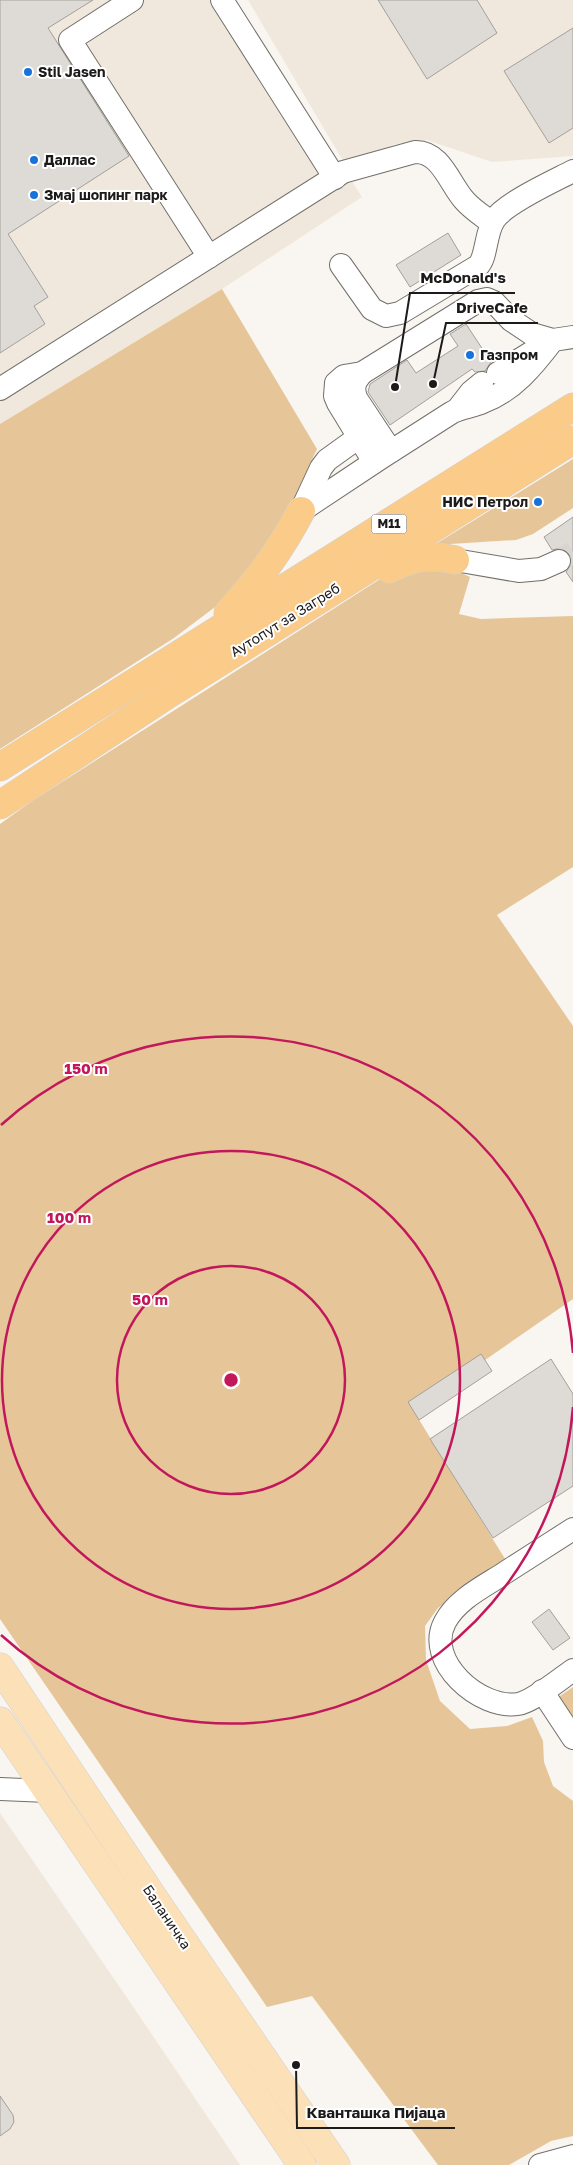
<svg xmlns="http://www.w3.org/2000/svg" width="573" height="2165" viewBox="0 0 573 2165" font-family="'Golos Text',sans-serif">
<style>
.built{fill:#f0e8dc}
.green{fill:#e6c699}
.building{fill:#dedad5;stroke:#a39f9a}
.lines{fill:none;stroke-linecap:round;stroke-linejoin:round}
.minor-tunnel{stroke:#d8d4d0;stroke-width:22;stroke-dasharray:22 11;stroke-linecap:butt}
.minor-casing{stroke:#73706b;stroke-width:24}
.major-casing{stroke:#d2d1d1;stroke-width:29}
.highway-casing{stroke:#d2d1d1;stroke-width:29}
.minor{stroke:#fff;stroke-width:22}
.major{stroke:#fce0b8;stroke-width:28}
.highway{stroke:#facb89;stroke-width:28}
.ring{fill:none;stroke:#c2185b;stroke-width:2.5}
.poi-dot{fill:#1772dc;stroke:#fff;stroke-width:2}
.labels{text-anchor:middle;stroke-width:4;stroke-linejoin:round;paint-order:stroke}
.shield{fill:#fff;stroke:#615f5f;stroke-width:1}
.shield-label{font-size:12px;font-weight:bold;fill:#1d1b1a}
.poi-label{font-size:14px;font-weight:bold;fill:#1d1b1a;stroke:#fff;text-anchor:start}
.street-label{font-size:14px;fill:#1d1b1a;stroke:#fff}
.centre{fill:#c2185b;stroke:#fff;stroke-width:2.5}
.ring-label{font-size:15px;text-anchor:middle;font-weight:bold;fill:#c2185b;stroke:#fff;stroke-width:4;stroke-linejoin:round;paint-order:stroke}
.leader{fill:none;stroke:#1d1b1a;stroke-width:2}
.callout-dot{fill:#1d1b1a;stroke:#fff;stroke-width:2}
.callout-label{font-size:15px;text-anchor:middle;font-weight:bold;fill:#1d1b1a;stroke:#fff;stroke-width:4;stroke-linejoin:round;paint-order:stroke}
</style>
<rect width="100%" height="100%" fill="#f9f5f0"/>
<g class="built">
<polygon points="0,0 235,0 362,197 222,289 0,424"/>
<polygon points="248,0 573,0 573,156 492,162 427,140 395,144 349,171"/>
<polygon points="0,1813 132,2005 240,2165 0,2165"/>
</g>
<g class="green">
<polygon points="222,289 317,449 280,528 223,601 174,638 0,749 0,424"/>
<polygon points="573,459 573,508 533,534 516,540 434,545"/>
<polygon points="446,566 470,577 459,614 481,619 573,616 573,867 497,915 573,1026 573,1299 413,1410 507,1562 438,1608 425,1626 426,1660 440,1701 470,1729 507,1726 532,1717 543,1741 544,1762 553,1786 573,1801 573,2136 551,2141 509,2165 438,2165 312,1996 267,2007 0,1619 0,824 32,801 399,567"/>
<polygon points="573,1687 573,1724 557,1698"/>
</g>
<g class="building">
<polygon points="0,0 93,0 48,28 129,156 8,234 48,297 34,306 45,324 0,353"/>
<polygon points="378,0 477,0 497,33 427,79"/>
<polygon points="573,28 573,128 549,143 504,71"/>
<polygon points="448,233 461,255 410,287 396,265"/>
<polygon points="466,324 491,362 485,371 475,372 472,369 390,425 368,392 370,384 407,360 416,373 458,346 450,334"/>
<polygon points="573,517 573,582 566,572 572,563 571,555 561,548 552,550 544,537"/>
<polygon points="481,1354 492,1371 419,1420 408,1402"/>
<polygon points="551,1359 573,1394 573,1486 493,1538 430,1439"/>
<polygon points="549,1609 570,1638 553,1650 532,1622"/>
<polygon points="0,2096 13,2115 14,2122 10,2129 0,2136"/>
</g>
<g class="lines">
<polyline class="minor-tunnel" points="559,561 573,552"/>
<g class="minor-casing">
<g id="minor">
<polyline points="132,0 70,40 209,257"/>
<polyline points="222,0 335,178"/>
<path d="M341,265l31,44 14,7 14,-3 78,-47c9,-9 7,-32 16,-46 11,-17 60,-39 79,-49"/>
<path d="M362,373c-7,8 -10,14 -6,25l35,53"/>
<polyline points="498,373 537,349"/>
<path d="M0,389l343,-217 72,-20c26,-1 35,33 50,49 8,9 18,15 27,22"/>
<polyline points="457,410 471,392 482,383"/>
<polyline points="374,462 338,403 335,396 336,383 344,376 362,373 478,301 487,299 494,302 511,320 532,334 553,340 573,337"/>
<path d="M301,511c50,-34 99,-66 150,-98 10,-6 22,-6 32,-11 30,-11 51,-37 70,-62"/>
<polyline points="301,511 321,468 327,460 359,437"/>
<polyline points="455,560 519,571 541,569 559,561"/>
<path d="M573,1529c-22,14 -45,29 -67,43 -21,14 -49,27 -61,50 -21,39 35,88 73,82 14,-2 42,-25 55,-34"/>
<polyline points="542,1691 573,1738"/>
<polyline points="0,1789 48,1791"/>
<polyline points="540,2165 573,2156"/>
</g>
</g>
<g class="major-casing">
<g id="major">
<polyline points="0,1667 153,1897 336,2165"/>
<polyline points="0,1721 302,2165"/>
</g>
</g>
<g class="highway-casing">
<g id="highway">
<path d="M389,569c26,-12 38,-15 66,-9"/>
<path d="M228,613c31,-34 52,-62 73,-102"/>
<polyline points="0,767 573,407"/>
<polyline points="0,805 167,695 573,440"/>
</g>
</g>
<use href="#minor" class="minor"/>
<use href="#major" class="major"/>
<use href="#highway" class="highway"/>
</g>
<g class="ring">
<circle cx="231" cy="1380" r="114"/>
<circle cx="231" cy="1380" r="229"/>
<path d="M573 1407A343 343 0 0 1 1 1635M1 1125A343 343 0 0 1 573 1353"/>
</g>
<g class="poi-dot">
<circle cx="28" cy="72" r="5"/>
<circle cx="34" cy="160" r="5"/>
<circle cx="34" cy="195" r="5"/>
<circle cx="470" cy="355" r="5"/>
<circle cx="538" cy="502" r="5"/>
</g>
<g class="labels">
<rect class="shield" x="371.5" y="514.5" width="35" height="19" rx="4"/>
<g class="shield-label">
<text x="389" y="528">M11</text>
</g>
<g class="poi-label">
<text x="38" y="77">Stil Jasen</text>
<text x="44" y="165">Даллас</text>
<text x="44" y="200">Змај шопинг парк</text>
<text x="480" y="360">Газпром</text>
<text x="528" y="507" text-anchor="end">НИС Петрол</text>
</g>
<g class="street-label">
<text transform="translate(285 620) rotate(-32)" y="5">Аутопут за Загреб</text>
<text transform="translate(167 1917) rotate(56)" y="5">Баланичка</text>
</g>
</g>
<circle cx="231" cy="1380" r="8" class="centre"/>
<g class="ring-label">
<text x="86" y="1074">150 m</text>
<text x="69" y="1223">100 m</text>
<text x="150" y="1305">50 m</text>
</g>
<path class="leader" d="M395 387L410 293H515M433 384L446 323H538M296 2065L297 2128H455"/>
<g class="callout-dot">
<circle cx="395" cy="387" r="5"/>
<circle cx="433" cy="384" r="5"/>
<circle cx="296" cy="2065" r="5"/>
</g>
<g class="callout-label">
<text x="463" y="283">McDonald's</text>
<text x="492" y="313">DriveCafe</text>
<text x="376" y="2118">Кванташка Пијаца</text>
</g>
</svg>
